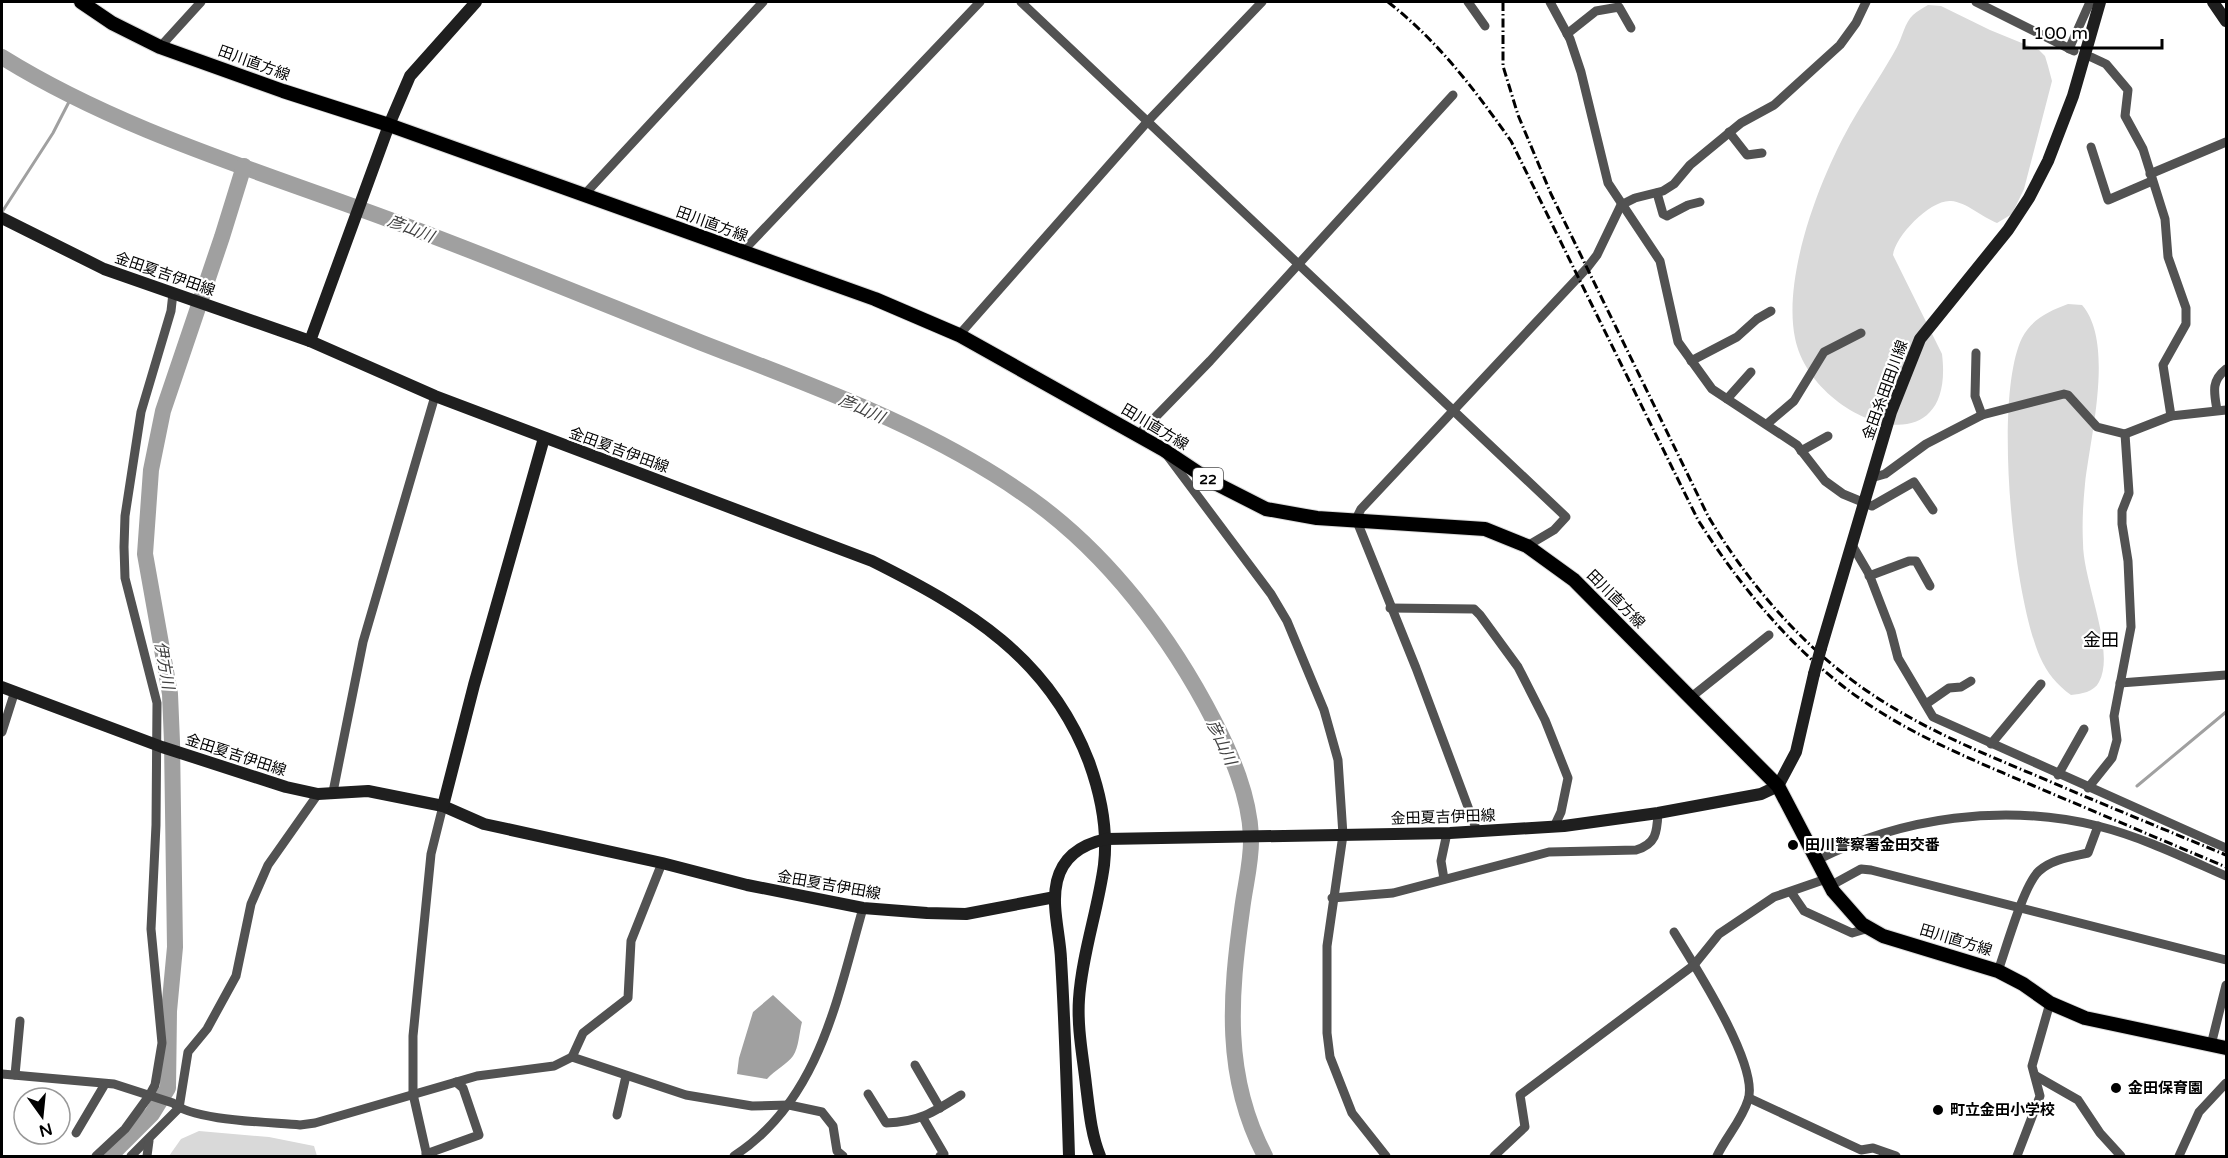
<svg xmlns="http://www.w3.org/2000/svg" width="2228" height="1158" viewBox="0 0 2228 1158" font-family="'Varela Round','Noto Sans JP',sans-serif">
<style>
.green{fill:#d9d9d9}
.water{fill:#a0a0a0}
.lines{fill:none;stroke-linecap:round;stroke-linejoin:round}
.stream{stroke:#a0a0a0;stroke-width:3}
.river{stroke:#a0a0a0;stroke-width:16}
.primary-casing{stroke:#dbdbdb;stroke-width:16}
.street{stroke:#525252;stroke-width:9}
.secondary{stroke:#1f1f1f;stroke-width:12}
.primary{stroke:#000;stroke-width:14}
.rail{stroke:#000;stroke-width:3;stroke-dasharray:9 3 1.5 3;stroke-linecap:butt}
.secondary-bridge{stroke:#1f1f1f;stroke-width:12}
.poi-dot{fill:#000;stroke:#fff;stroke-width:2}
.labels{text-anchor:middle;stroke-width:4.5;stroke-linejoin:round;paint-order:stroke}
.shield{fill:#fff;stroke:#4c4c4c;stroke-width:1.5}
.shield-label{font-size:14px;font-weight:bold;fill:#000}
.street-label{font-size:15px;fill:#000;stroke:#fff}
.poi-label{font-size:15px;font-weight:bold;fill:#000;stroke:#fff;text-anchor:start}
.water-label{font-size:16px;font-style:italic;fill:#414141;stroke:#fff}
.quarter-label{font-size:18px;fill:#000;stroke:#fff}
</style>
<rect width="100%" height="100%" fill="#fff"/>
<g class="green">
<path d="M1928,5l13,1 49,24 49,20 6,6 3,10 4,15 -28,108 -12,25 -15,9c-15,-6 -31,-21 -46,-22 -20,-2 -56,35 -58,54l49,99c15,122 -131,66 -147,-16 -13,-64 27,-166 59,-220 14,-24 30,-47 43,-71 5,-9 8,-25 16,-32 4,-4 10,-7 15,-10z"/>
<path d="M2068,304l14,1c33,38 8,132 3,179 -2,20 -3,39 -2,59 0,39 33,108 16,139 -5,10 -18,12 -28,13 -14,-10 -24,-22 -31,-38 -27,-61 -47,-259 -18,-319 10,-19 27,-27 46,-34z"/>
<polygon points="199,1131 269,1137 314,1146 317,1156 169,1156 181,1139"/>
</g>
<path class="water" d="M773,995l29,27c-3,11 -3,25 -9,34 -6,8 -18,14 -26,23l-30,-5 2,-16 14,-46z"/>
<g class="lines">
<g class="stream">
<polyline points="2,212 53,133 72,96"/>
<polyline points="2137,786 2226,712"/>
</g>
<g class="river">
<path d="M2,57c111,69 238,108 361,153 114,41 226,88 339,133 113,44 230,85 329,156 77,55 140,138 183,222 18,35 35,74 37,115 1,25 -6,49 -9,74 -12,86 -19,166 23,246"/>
<polyline points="110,1156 152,1114 168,1088 169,1011 175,947 172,742 170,694 145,554 151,470 163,411 222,237 244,166"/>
</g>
<g class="primary-casing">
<polyline id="primary" points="81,2 112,23 160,47 283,91 389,125 875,299 959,335 1164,450 1209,480 1266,509 1317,518 1485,529 1527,546 1574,580 1778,786 1833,891 1862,924 1883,936 1998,971 2023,984 2050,1003 2085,1018 2226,1048"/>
</g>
<g class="street">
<polyline points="1021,2 1566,517 1554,530 1527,546"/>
<polyline points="1468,2 1485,26"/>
<polyline points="1550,2 1570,39 1581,72 1608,183 1660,261 1678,342 1712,389 1797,445 1825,481 1843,494 1872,506 1914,482 1933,510"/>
<polyline points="1976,2 2074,51"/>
<polyline points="1567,34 1596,11 1619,7 1631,28"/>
<polyline points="160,47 201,2"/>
<polyline points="2069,49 2090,2"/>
<polyline points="2091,57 2106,64 2128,90 2125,116 2143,149 2165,219 2168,257 2186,308 2186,324 2163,365 2171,416"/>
<polyline points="1729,132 1747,155 1762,153"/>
<polyline points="2091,147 2108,200 2152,181"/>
<polyline points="2150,174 2226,142"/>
<polyline points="1657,193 1663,214 1667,216 1688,205 1700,202"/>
<polyline points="584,195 763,2"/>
<polyline points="742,252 980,2"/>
<polyline points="959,335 1148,121 1262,2"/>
<polyline points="1976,353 1975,396 1982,415"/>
<polyline points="1691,361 1737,337 1757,319 1771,311"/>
<polyline points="1727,399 1751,372"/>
<path d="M2217,410c-3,-18 -6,-29 9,-41"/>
<polyline points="1767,424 1794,401 1824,352 1861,333"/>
<polyline points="1138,435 1210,361 1453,95"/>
<polyline points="1801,451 1828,436"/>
<polyline points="1167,455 1271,594 1287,621 1324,710 1338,760 1343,835 1327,946 1327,1033 1330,1057 1352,1113 1386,1156"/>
<polyline points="1871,478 1885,474 1926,444 1982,415 2064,394 2068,395 2097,427 2125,434 2171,416 2226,410"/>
<polyline points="1852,545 1869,574 1891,631 1898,658 1933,717 2226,848"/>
<polyline points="1869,576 1909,561 1916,561 1930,586"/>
<polyline points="1390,608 1474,609 1480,615 1518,667 1545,720 1568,778 1561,812 1554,827"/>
<polyline points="2120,683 2226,675"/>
<polyline points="1690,698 1769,635"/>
<polyline points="1926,704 1949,688 1961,687 1971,681"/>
<polyline points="2,732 15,691"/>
<polyline points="1991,744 2041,684"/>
<polyline points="2058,775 2084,729"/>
<polyline points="2088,788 2112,758 2117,740 2114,716 2131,627 2128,561 2122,524 2122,511 2129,493 2125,434"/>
<polyline points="333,792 363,642 435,396"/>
<polyline points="1477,831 1416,668 1356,519 1361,509 1587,268 1597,255 1621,205 1635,198 1663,191 1674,184 1690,165 1741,123 1774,105 1840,45 1856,23 1866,2"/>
<path d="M1817,860c85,-43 187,-57 281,-34 44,11 87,32 128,50"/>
<polyline points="1444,879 1441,861 1447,833"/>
<polyline points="1830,886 1861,869 1871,870 2226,960"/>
<polyline points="1791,892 1804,911 1852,933 1869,928"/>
<path d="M1332,898l61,-5 156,-41 87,-2c20,-6 21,-17 22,-37"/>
<path d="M1674,932c19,31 86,134 74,168 -6,20 -22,37 -31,56"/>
<path d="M1998,971c8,-22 26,-87 41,-100 14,-12 32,-14 49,-18l10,-27"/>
<polyline points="2211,1045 2226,985"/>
<polyline points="572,1057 583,1033 628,998 631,941 662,863"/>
<polyline points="915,1065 940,1108"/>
<path d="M2,1074l112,10 59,19c20,18 97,19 127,22l15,-2 162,-47 77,-10 18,-9 114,38 66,11 37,-1 33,7 11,14 4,25 6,5"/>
<polyline points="15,1075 20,1021"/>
<polyline points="2036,1076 2078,1100 2100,1133 2121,1156"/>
<path d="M868,1094l18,29c33,-1 48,-11 75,-28"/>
<polyline points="1749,1098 1861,1150 1873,1148 1896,1156"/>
<polyline points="617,1115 626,1076"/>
<polyline points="923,1118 944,1154 940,1156"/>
<polyline points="76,1133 105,1084"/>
<polyline points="426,1154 479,1135 463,1088 456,1082"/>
<polyline points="96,1156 125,1129 149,1096 155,1085 162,1043 151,929 156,825 157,703 125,578 124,547 125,516 141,412 171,311 173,293"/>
<polyline points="131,1156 179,1108 188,1052 207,1029 236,976 251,904 268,865 318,794"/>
<polyline points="147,1156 149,1141"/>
<polyline points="427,1156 413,1094 413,1036 431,854 443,806"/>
<path d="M734,1156c85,-55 103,-157 129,-248"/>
<polyline points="1494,1156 1525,1127 1520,1095 1694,965 1719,934 1774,897 1826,879"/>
<polyline points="2017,1156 2040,1096 2032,1066 2050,1003"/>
<polyline points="2179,1156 2199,1112 2226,1083"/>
</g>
<g class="secondary">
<polyline points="2213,2 2226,21"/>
<path d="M2,218l102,51 206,72 125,55 437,165c96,48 177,96 217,201 12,33 19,68 15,103 -6,45 -22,89 -25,134 -2,29 4,58 7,86 3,24 5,49 14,71"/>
<polyline points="310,341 389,125 410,76 476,2"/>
<polyline points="1821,648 1891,412 1920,339 2008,230 2029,198 2048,161 2073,96 2100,2"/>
<polyline points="2,687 162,747 286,787 318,794 368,791 443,806 484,824 662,863 747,885 863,908 927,913 966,914 1055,897"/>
<polyline points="443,806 474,685 544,438"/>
<path d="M1069,1156c-2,-65 -4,-131 -8,-197 -1,-25 -10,-53 -4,-78 6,-25 26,-37 49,-42l344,-6 114,-7 94,-13 103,-19 17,-8 18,-34 18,-78"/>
</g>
<use href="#primary" class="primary"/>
<g class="rail">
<path d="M1388,2c50,39 87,88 123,139l187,379c40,63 87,121 146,167 57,44 124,71 190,99 64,27 128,54 192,81"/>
<path d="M1503,2v64l15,49 33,79 157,322c35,59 82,116 136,158 58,46 126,74 193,102 63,27 126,53 189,79"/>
</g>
<polyline class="secondary-bridge" points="1814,674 1821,648"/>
</g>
<g class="poi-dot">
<circle cx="1793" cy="845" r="6"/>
<circle cx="2116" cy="1088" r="6"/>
<circle cx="1938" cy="1110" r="6"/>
</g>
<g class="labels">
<rect class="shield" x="1193" y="468" width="30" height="22" rx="4.5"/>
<g class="shield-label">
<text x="1208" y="484">22</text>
</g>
<g class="street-label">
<text transform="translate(254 63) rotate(20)" y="5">田川直方線</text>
<text transform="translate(712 224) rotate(20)" y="5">田川直方線</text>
<text transform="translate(165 274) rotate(19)" y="5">金田夏吉伊田線</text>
<text transform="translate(1885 390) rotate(-70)" y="5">金田糸田田川線</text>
<text transform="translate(1155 427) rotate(31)" y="5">田川直方線</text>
<text transform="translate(619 450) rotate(20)" y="5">金田夏吉伊田線</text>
<text transform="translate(1616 599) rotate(45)" y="5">田川直方線</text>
<text transform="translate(236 755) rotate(18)" y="5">金田夏吉伊田線</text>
<text transform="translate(1443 817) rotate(-2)" y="5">金田夏吉伊田線</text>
<text transform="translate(829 885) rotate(10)" y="5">金田夏吉伊田線</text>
<text transform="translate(1956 940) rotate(17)" y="5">田川直方線</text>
</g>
<g class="poi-label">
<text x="1805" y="850">田川警察署金田交番</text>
<text x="2128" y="1093">金田保育園</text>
<text x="1950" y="1115">町立金田小学校</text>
</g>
<g class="water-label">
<text transform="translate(411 228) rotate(21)" y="6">彦山川</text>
<text transform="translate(862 408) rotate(24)" y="6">彦山川</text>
<text transform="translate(165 665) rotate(80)" y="6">伊方川</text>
<text transform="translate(1222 742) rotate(65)" y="6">彦山川</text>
</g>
<g class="quarter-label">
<text x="2101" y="646">金田</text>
</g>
</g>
<rect width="2228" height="1158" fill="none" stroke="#000000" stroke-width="6"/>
<g transform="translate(42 1116) rotate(165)"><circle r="28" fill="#ffffff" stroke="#999999" stroke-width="1.5"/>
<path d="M0-4.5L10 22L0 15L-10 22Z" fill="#000000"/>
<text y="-9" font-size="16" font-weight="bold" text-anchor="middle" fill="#000000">N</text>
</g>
<path d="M2024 39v9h138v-9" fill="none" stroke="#000000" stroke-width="3"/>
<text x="2033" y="39" font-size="18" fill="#000000" stroke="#ffffff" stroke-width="4.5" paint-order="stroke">100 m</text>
</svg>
